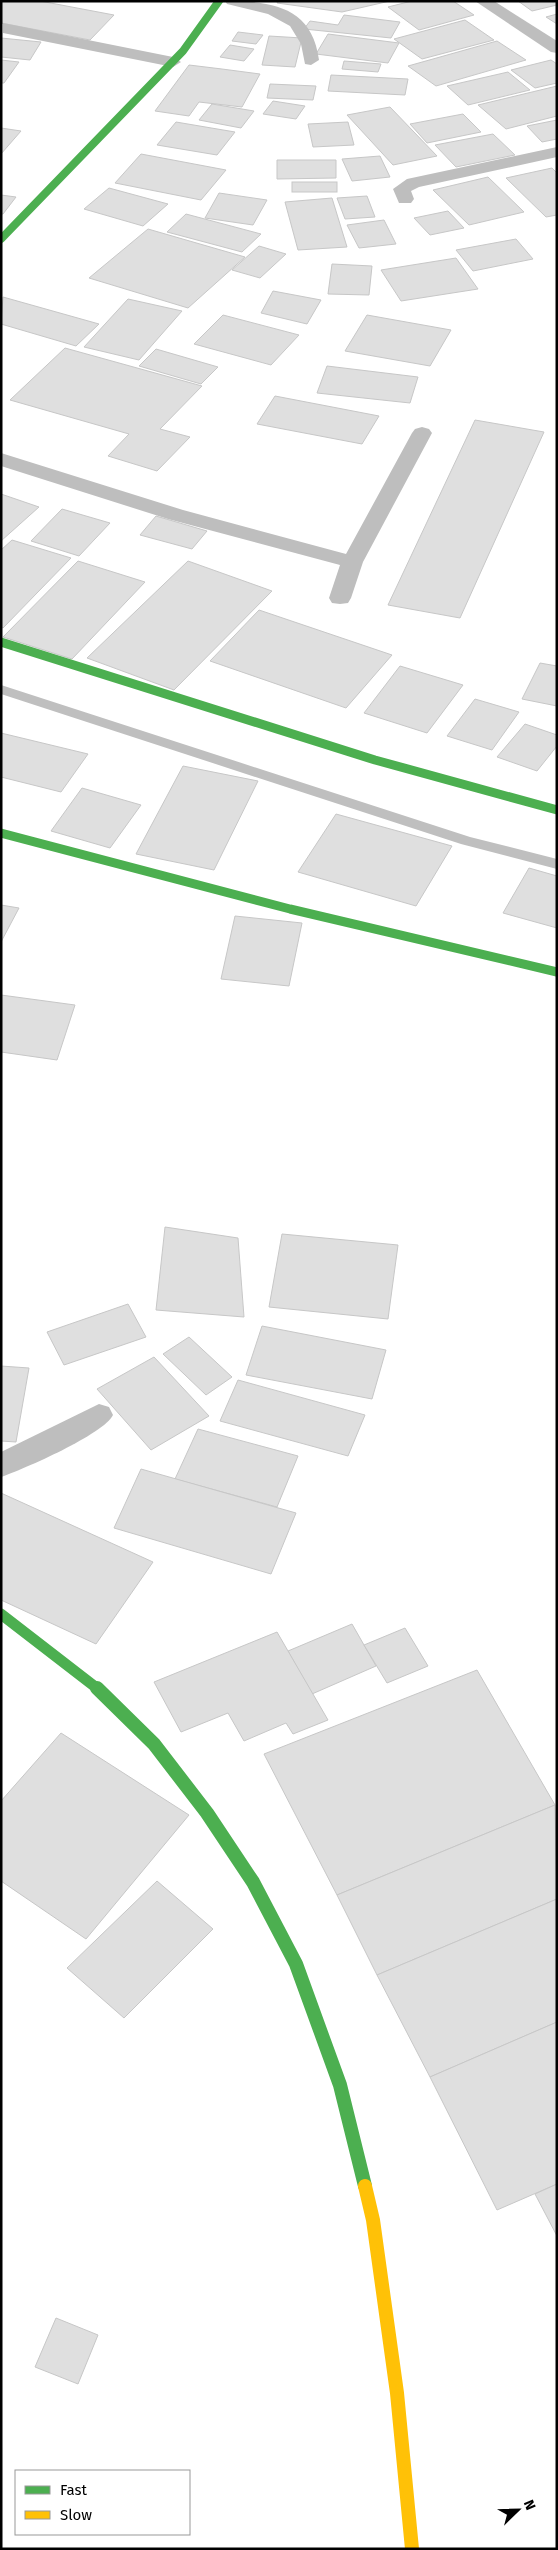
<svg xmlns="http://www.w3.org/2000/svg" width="558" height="2550" viewBox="0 0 558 2550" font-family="'Fira Sans',sans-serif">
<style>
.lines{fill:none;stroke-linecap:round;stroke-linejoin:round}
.stream{fill:#bfbfbf;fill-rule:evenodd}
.building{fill:#dfdfdf;stroke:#c7c7c7}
.street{fill:#bebebe;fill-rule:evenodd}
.fast-far3{stroke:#4caf50;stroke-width:8}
.fast-far2{stroke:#4caf50;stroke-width:9}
.fast-far1{stroke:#4caf50;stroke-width:11}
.fast{stroke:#4caf50;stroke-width:14}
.slow{stroke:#ffc107;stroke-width:14}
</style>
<rect width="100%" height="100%" fill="#fff"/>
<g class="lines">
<polygon class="stream" points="1,685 470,837 557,859 557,869 461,844 1,694"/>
</g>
<g class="building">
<polygon points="1,1 40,1 114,15 90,40 1,23"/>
<polygon points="278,1 390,1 342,12 277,3"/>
<polygon points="412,1 453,1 474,15 419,30 388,7"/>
<polygon points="518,1 557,1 557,5 532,11"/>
<polygon points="557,14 557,24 546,17"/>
<polygon points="344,15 400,22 391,38 304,29 310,21 338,25"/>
<polygon points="465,20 494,40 422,59 394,39"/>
<polygon points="238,32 263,35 256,44 232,41"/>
<polygon points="328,34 399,43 388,63 316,54"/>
<polygon points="269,36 302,38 295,67 262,65"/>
<polygon points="1,38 41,42 30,60 1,57"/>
<polygon points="497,41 526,60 436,86 408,66"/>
<polygon points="230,45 254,49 244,61 220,57"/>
<polygon points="1,60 19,62 4,83 1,83"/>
<polygon points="551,60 557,64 557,83 535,88 511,70"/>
<polygon points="344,61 381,64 378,72 342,69"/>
<polygon points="189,65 222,69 260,74 242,107 199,102 189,116 155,111"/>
<polygon points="508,72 530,90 468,105 447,86"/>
<polygon points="331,75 408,79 405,95 328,91"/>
<polygon points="270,84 316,86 313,100 267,98"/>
<polygon points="557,86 557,116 506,129 478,105"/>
<polygon points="273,101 305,106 296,119 263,114"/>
<polygon points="212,104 254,111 241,128 199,120"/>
<polygon points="390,107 437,156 393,165 347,115"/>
<polygon points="463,114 481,132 427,143 410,124"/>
<polygon points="557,120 557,139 542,142 527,126"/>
<polygon points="176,122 235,132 217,155 157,145"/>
<polygon points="348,122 354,145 313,147 308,124"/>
<polygon points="1,128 21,131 1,154"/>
<polygon points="493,134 515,155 456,167 435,145"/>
<polygon points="141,154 226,170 201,200 115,183"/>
<polygon points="380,156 390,177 352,181 342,159"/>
<polygon points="277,160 336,160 336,178 277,179"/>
<polygon points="552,168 557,173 557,215 546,217 506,178"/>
<polygon points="488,177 524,212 469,225 433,190"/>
<rect x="292" y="182" width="45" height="10"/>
<polygon points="109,188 168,204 143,226 84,209"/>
<polygon points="219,193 267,200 253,225 205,218"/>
<polygon points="1,195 16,197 3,214 1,214"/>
<polygon points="367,196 375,217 345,219 337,198"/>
<polygon points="332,198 347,247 298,250 285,202"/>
<polygon points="448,211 464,228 430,235 414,218"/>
<polygon points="186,214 261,234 242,252 167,232"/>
<polygon points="384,220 396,244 359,248 347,225"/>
<polygon points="148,229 245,257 188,308 89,278"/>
<polygon points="516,239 533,259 473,271 456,250"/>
<polygon points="259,246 286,254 260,278 232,270"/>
<polygon points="456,258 478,289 401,301 381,270"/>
<polygon points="332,264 372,266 369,295 328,294"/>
<polygon points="273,291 321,300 307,324 261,313"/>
<polygon points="3,297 99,324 76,346 1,324"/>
<polygon points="128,299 182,311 139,360 84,347"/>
<polygon points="223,315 299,335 271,365 194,344"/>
<polygon points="367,315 451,330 430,366 345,351"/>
<polygon points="65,348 202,386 160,429 190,437 157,471 108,456 129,434 10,400"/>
<polygon points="156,349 218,367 201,384 139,366"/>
<polygon points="327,366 418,377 410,403 317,393"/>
<polygon points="275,396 379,416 362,444 257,424"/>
<polygon points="475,420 544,432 460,618 388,605"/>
<polygon points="1,494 39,507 1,541"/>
<polygon points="62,509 110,523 79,556 31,541"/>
<polygon points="156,516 207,531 192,549 140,535"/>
<polygon points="12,540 71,558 3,628 1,627 1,550"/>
<polygon points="78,561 145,582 72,659 3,637"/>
<polygon points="188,561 272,591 174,690 87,658"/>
<polygon points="259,610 392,655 346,708 210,661"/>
<polygon points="540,663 557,666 557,706 522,699"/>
<polygon points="400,666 463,685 427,733 364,713"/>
<polygon points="475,699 519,712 492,750 447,736"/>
<polygon points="525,724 557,735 557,746 537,771 497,757"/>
<polygon points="1,733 88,754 61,792 1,777"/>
<polygon points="183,766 258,781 214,870 136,854"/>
<polygon points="82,788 141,805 110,848 51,831"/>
<polygon points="336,814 452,846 416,906 298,872"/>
<polygon points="529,868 557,876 557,928 503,913"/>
<polygon points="1,905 19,908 1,942"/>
<polygon points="235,916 302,923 289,986 221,979"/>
<polygon points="1,995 75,1005 57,1060 1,1052"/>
<polygon points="165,1227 238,1238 244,1317 156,1310"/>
<polygon points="282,1234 398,1245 388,1319 269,1307"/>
<polygon points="128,1304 146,1337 64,1365 47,1332"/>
<polygon points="262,1326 386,1350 372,1399 246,1375"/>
<polygon points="189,1337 232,1377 206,1395 163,1354"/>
<polygon points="154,1357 209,1416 151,1450 97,1389"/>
<polygon points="1,1366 29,1368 16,1442 1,1441"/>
<polygon points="238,1380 365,1415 348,1456 220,1421"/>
<polygon points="198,1429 298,1456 277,1507 175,1479"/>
<polygon points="141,1469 296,1513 271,1574 114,1528"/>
<polygon points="1,1493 153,1562 96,1644 1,1600"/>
<polygon points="352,1624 376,1666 312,1694 288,1651"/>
<polygon points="405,1628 428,1666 387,1683 364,1645"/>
<polygon points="277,1632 328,1720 293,1734 286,1723 244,1741 228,1713 181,1732 154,1682"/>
<polygon points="477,1670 555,1805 337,1895 264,1754"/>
<polygon points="61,1733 189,1815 86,1939 1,1881 1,1801"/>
<polygon points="555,1805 557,1899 377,1975 337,1895"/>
<polygon points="157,1881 213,1929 124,2018 67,1968"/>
<polygon points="557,1899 557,2022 430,2077 377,1975"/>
<polygon points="557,2022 557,2184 497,2210 430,2077"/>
<polygon points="557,2184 557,2236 535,2194"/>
<polygon points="56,2318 98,2335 78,2384 35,2367"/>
</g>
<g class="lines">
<g class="street">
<path d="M225,1c46,0 87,5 94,59l-8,5 -6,-1 -4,-20 -11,-18 -22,-12 -41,-10z"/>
<polygon points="475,1 494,1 557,41 557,53 551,52"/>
<polygon points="3,23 173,57 181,62 173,67 3,33"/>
<polygon points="557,147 557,157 419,187 411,191 414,199 411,203 399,203 393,189 407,179"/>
<polygon points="422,427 429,429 432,433 363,562 351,598 348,603 340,604 332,603 329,598 340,565 168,519 1,466 1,453 183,510 346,554 412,433 415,429"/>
<path d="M99,1404l10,3 4,8c-9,19 -89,54 -112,62v-25z"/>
</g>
<polyline class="fast-far3" points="1,239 183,51 219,1"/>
<g class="fast-far2">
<polyline points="1,642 375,760 557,810"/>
<polyline points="1,833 290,909 557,972"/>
</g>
<polyline class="fast-far1" points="1,1614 98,1689"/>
<polyline class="fast" points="97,1688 154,1744 207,1813 253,1882 296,1964 340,2085 365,2186"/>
<polyline class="slow" points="365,2186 373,2220 397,2393 412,2549"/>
</g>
<rect width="558" height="2550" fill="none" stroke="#000000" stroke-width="5"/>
<rect x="15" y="2470" width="175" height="65" fill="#ffffff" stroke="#999999"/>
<rect x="25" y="2486" width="25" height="8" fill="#4caf50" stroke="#999999"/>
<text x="60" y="2495" font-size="15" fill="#000000">Fast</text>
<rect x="25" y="2511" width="25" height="8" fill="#ffc107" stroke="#999999"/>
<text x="60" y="2520" font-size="15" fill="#000000">Slow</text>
<g transform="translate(518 2510) rotate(67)" stroke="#ffffff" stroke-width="4" paint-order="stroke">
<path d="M0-4L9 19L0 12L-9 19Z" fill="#000000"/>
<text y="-8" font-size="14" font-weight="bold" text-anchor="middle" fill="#000000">N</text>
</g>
</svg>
